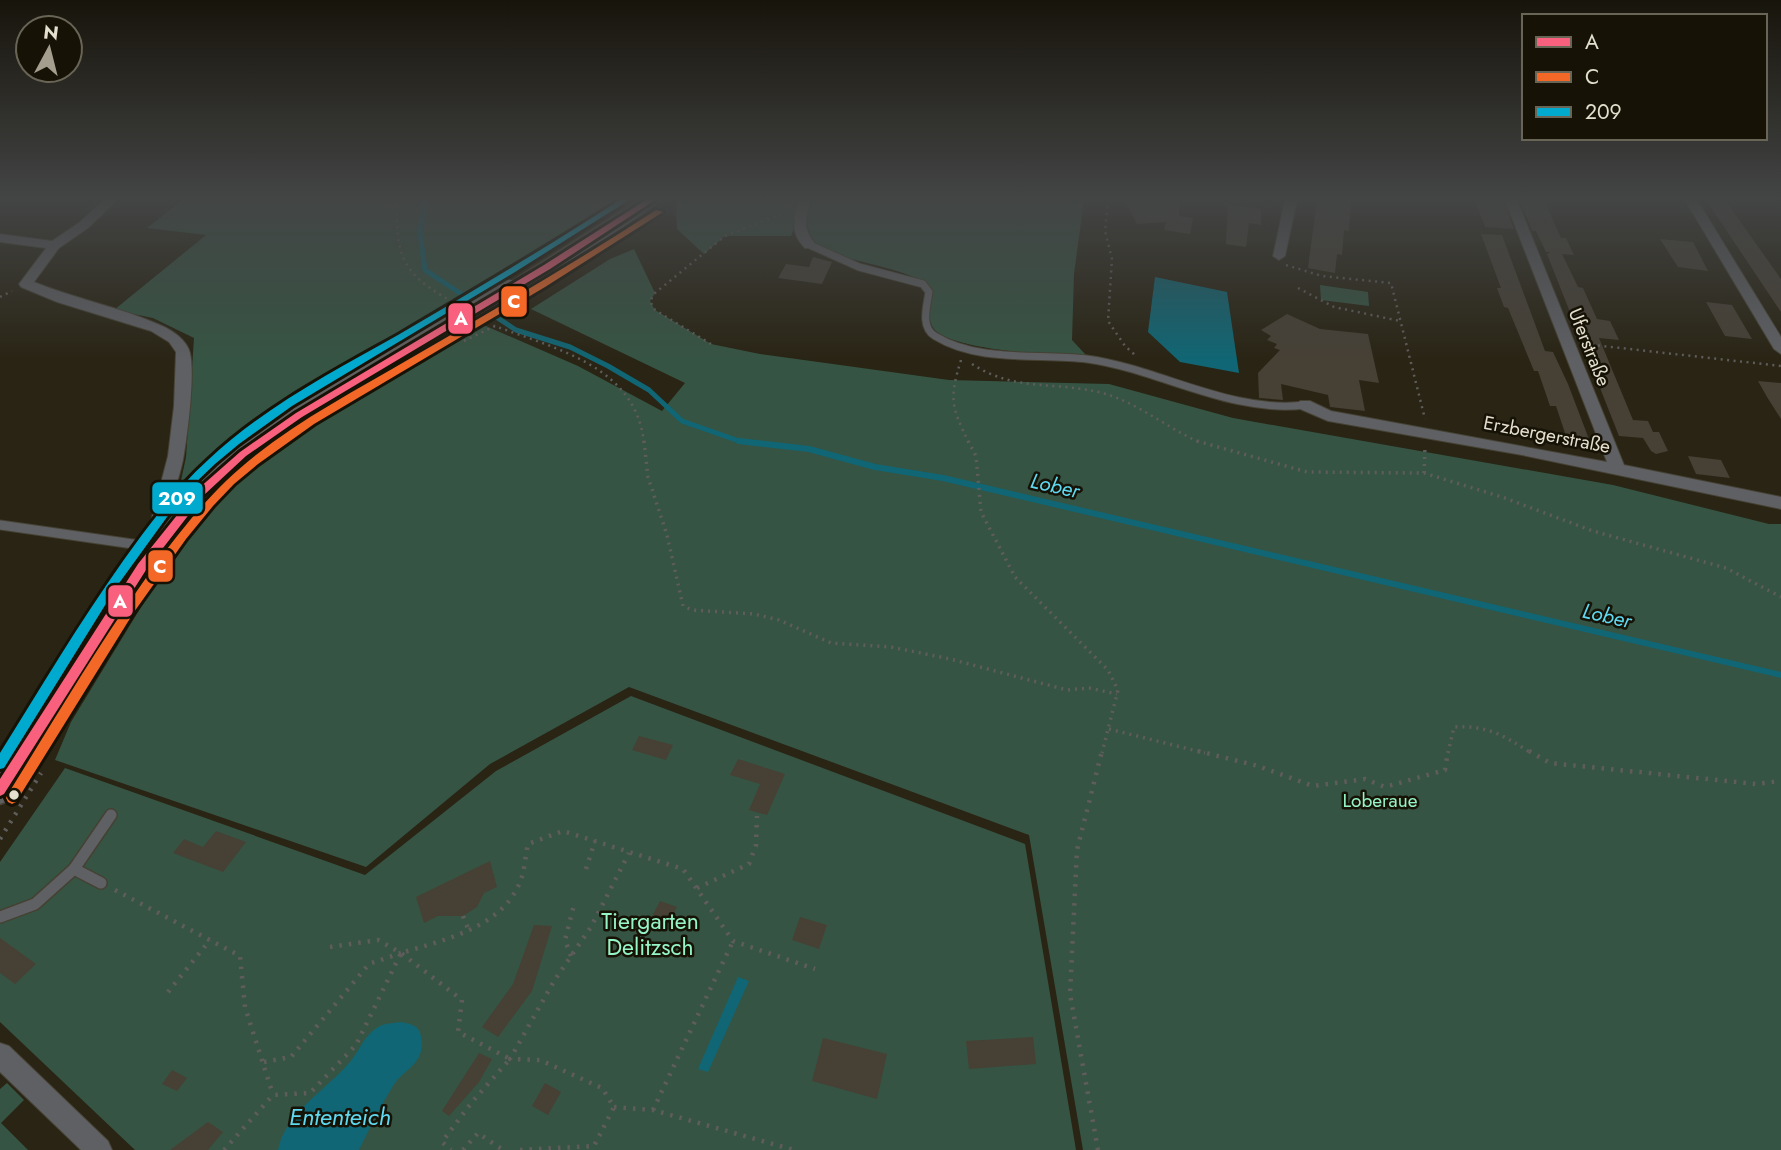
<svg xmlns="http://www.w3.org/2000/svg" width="1781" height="1150" viewBox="0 0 1781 1150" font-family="Jost,sans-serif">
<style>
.green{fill:#365443}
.water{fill:#106674}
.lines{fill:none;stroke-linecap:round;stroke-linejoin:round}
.stream-far1{stroke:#106674;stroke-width:5}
.stream{stroke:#106674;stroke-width:6}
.building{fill:#464035}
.service-far2-casing{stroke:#454133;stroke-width:9}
.service-far1-casing{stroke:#454133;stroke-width:11}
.service-casing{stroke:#454133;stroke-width:14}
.minor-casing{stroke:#454133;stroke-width:2}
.primary-casing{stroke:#454133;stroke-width:3}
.path-far2{stroke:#5f5d5c;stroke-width:2.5;stroke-dasharray:2 4.5;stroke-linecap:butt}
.path-far1{stroke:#5f5d5c;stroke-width:3.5;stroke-dasharray:2 5;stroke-linecap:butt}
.path{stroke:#5f5d5c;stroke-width:4.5;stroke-dasharray:2.5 7;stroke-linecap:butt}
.service-far2{stroke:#5f6064;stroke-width:7}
.service-far1{stroke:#5f6064;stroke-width:9}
.service{stroke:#5f6064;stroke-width:11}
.minor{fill:#5f6064;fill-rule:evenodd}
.primary{fill:#605f5f;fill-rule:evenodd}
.primary-bridge-casing{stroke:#454133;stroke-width:23;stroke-linecap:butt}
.primary-bridge{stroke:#605f5f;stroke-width:21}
.bus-1-casing{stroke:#161206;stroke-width:6}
.bus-2-casing{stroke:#161206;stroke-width:6}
.bus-3-casing{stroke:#161206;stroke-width:6}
.bus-1{fill:#f8607d;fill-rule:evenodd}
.bus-2{fill:#f36827;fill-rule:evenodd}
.bus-3{fill:#00a9ce;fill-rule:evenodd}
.bus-dot{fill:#e4dfce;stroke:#161206;stroke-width:2.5}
.labels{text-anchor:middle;stroke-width:5;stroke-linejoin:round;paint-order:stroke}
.street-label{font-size:19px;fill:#e4dfce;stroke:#161206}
.park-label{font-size:19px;fill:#95f5c6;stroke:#161206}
.water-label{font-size:21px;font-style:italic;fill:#5fd9f1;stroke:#161206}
.near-park-label{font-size:23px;fill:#95f5c6;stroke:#161206}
.near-water-label{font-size:24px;font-style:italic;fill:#5fd9f1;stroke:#161206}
.line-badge{stroke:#161206;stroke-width:2.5}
.badge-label{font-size:19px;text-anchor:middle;font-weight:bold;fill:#fff}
</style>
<rect width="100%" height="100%" fill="#292414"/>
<g class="green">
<polygon points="183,200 631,200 594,225 323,385 253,433 176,504 186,457 194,338 153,318 114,310 206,235 147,228"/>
<path d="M676,200h408l-10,74 -2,66 14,15 -5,2c-28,-2 -131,-7 -147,-28 -8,-11 -4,-23 -1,-36 -15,-28 -91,-28 -120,-50 -6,-5 -11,-16 -15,-23l-7,16h-66l-21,18 -27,-25z"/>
<polygon points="634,249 655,293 650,301 655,310 711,344 760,354 949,380 1109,384 1233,418 1613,485 1769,524 1781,524 1781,1150 1083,1150 1029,835 629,687 490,764 366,867 55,760 71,722 152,589 210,509 262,457 304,426 429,349 479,323 578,366 662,411 685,383 531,309 610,259"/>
<polygon points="1320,285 1368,292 1369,306 1321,300"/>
<polygon points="631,696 1025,844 1076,1150 135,1150 0,1022 0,862 65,768 365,875 496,771"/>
<polygon points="7,1083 24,1100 1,1123 28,1150 0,1150 0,1089"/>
</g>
<g class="water">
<polygon points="1155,277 1227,292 1239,373 1180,362 1148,332"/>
<polygon points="738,977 749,981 708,1072 698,1069"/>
<path d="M401,1022c10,2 18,3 20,14 5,29 -16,31 -28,50 -13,21 -23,42 -34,64h-81c7,-37 48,-60 71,-87 11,-12 15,-29 31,-37 6,-3 15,-3 21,-4z"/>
</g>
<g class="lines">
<g class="stream-far1">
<polyline points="425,200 420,232 425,270 475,303"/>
<polyline points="484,309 516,330 570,347 608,366 649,390 682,421 739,441 753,443"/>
</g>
<polyline class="stream" points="739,441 809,449 875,467 943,478 1781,675"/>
</g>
<g class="building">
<polygon points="1125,200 1179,200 1179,216 1193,218 1190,234 1164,230 1166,222 1137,224"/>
<polygon points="1317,200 1351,200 1349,231 1344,230 1342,255 1337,254 1335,273 1308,268"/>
<polygon points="1475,200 1503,200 1514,229 1485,227"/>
<polygon points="1520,200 1544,200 1561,238 1566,238 1574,255 1562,254 1578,287 1583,288 1597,319 1610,321 1619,340 1599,338 1633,420 1648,421 1653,432 1659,432 1668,451 1656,454 1651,451 1643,438 1619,436 1547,254 1550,252 1546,252 1536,231 1532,231"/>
<polygon points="1706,200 1725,200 1781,279 1781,312"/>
<polygon points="1228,205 1261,209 1261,225 1249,223 1246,247 1226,244"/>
<polygon points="1481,234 1502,235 1545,351 1553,352 1568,384 1592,447 1569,445 1556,406 1550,406 1538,371 1534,371 1508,308 1504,307 1497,288 1501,288"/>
<polygon points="1660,239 1693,242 1708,271 1678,267"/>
<polygon points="813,257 832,262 822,284 778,278 786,264 809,267"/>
<polygon points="1706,302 1732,305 1752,339 1725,336"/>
<polygon points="1287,314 1320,329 1368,334 1379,383 1359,380 1365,411 1330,407 1328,395 1281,384 1283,400 1259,398 1258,373 1280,350 1274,348 1277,344 1267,340 1271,336 1261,330"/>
<polygon points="1758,381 1781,383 1781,419 1767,397"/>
<polygon points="1688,456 1721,460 1730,478 1696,474"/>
<polygon points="639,736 673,745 666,760 632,750"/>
<polygon points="738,759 785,774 767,815 749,810 760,784 730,775"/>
<polygon points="216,831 246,842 223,872 173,853 184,839 203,847"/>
<polygon points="490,861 497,887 484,893 477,907 463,916 438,916 424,923 416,897"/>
<polygon points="660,901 677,907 665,930 648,924"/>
<polygon points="800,917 827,925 819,949 792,940"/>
<polygon points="534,925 552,926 532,991 498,1037 482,1027 513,984"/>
<polygon points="0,938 36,964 15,984 0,973"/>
<polygon points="1033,1037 1036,1064 969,1069 966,1041"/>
<polygon points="823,1038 887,1054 877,1099 812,1081"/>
<polygon points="479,1053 492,1059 479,1082 449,1116 442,1111"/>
<polygon points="172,1070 187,1078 177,1091 162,1084"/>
<polygon points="545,1083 561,1092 548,1115 532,1106"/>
<polygon points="208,1122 223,1132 208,1150 170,1150"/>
</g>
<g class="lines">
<g class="service-far2-casing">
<path id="service-far2" d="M810,245l49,22 64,17 6,8c-2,14 -9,35 6,44 44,27 103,17 152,23 72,10 144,55 218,46"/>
</g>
<g class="service-far1-casing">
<polyline id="service-far1" points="0,525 154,547"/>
</g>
<g class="service-casing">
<g id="service">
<polyline points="74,869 101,883"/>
<polyline points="0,917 35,904 74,869 111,815"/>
</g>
</g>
<g class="minor-casing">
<g id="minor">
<path d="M104,200h13l-29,28 -29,20 -25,34c41,17 86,25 126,43 12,5 27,15 30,28 5,21 -2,78 -6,101 -4,28 -20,55 -13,83l-2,5h-12l-6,-21 17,-65 6,-50 2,-54 -7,-10 -18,-11 -94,-29 -36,-15 -2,-3 27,-36 -46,-6v-8l52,7 28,-19z"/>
<path d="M799,200h12c-6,19 -8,29 5,45l-1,3h-10c-15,-15 -12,-29 -6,-48z"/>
<polygon points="1285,200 1297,200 1285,256 1279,260 1273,256"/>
<polygon points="1505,200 1517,200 1624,465 1781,497 1781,509 1522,455 1328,421 1300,409 1297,405 1300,401 1310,401 1331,411 1607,462"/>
<polygon points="1685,200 1697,200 1781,337 1781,354 1774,349"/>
<polygon points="0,1043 9,1046 108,1141 112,1150 81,1150 0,1072"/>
</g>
</g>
<g class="primary-casing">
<g id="primary">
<polygon points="639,200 660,200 621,230 516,294 502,294 499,290"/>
<polygon points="424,331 431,333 435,338 431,343 307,420 251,460 210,498 151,574 11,800 0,804 0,763 133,560 192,486 235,448 291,410 417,333"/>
</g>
</g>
<g class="path-far2">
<path d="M397,200c-1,56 4,73 54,101"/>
<polyline points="1108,200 1105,231 1112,259 1108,321 1125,346 1135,355"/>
<polyline points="1286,265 1322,276 1391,283 1425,419"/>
<polyline points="1298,288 1334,307 1400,321"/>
<polyline points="0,297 12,291"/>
<path d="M464,341l31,-15c61,23 141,40 149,117"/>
<polyline points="711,344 655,310 650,301 655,293 725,236 785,213"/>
<polyline points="1585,344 1781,366"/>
<path d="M961,360c-12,39 -10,46 8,83"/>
<path d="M972,364c45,29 84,16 134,30 33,10 63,35 95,49"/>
</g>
<g class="path-far1">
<polyline points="644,441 648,477 667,535 683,606 692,610 754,614 779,620 831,643 891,647 950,659 1067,690 1089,688 1117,694"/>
<polyline points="968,441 976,456 981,512 1015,577 1108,670 1118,690 1102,753"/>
<polyline points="1197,441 1307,472 1424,473 1502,497 1593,531 1726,568 1781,597"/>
<polyline points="1424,473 1425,447"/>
<polyline points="1109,729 1205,753"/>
<path d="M1448,753l6,-26c33,-2 51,9 77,26"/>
</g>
<g class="path">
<polyline points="1198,751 1258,766 1313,786 1365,779 1385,787 1445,770 1448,751"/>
<polyline points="1529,751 1550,763 1756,784 1781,781"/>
<polyline points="0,839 41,773"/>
<polyline points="586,869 595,841"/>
<polyline points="697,888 749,864 756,845 757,816"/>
<polyline points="115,890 240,956 245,1007 273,1095"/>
<polyline points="463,916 469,931"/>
<polyline points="330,947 378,940 401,953 462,1000 458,1032 510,1059 472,1102 442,1142 451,1150"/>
<polyline points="571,956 565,940 574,905"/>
<polyline points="168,992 210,940"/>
<polyline points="264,1062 291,1057 369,964 401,953"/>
<polyline points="614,1107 653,1110 794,1150"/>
<polyline points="653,1110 733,941"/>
<path d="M224,1150l49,-55 37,-2 46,-48 45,-92c42,-13 101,-25 119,-71 5,-12 5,-26 8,-38l35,-13 120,38 50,72 82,28"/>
<polyline points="463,1150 478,1133 503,1150"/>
<polyline points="520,1150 594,1146 614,1107 602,1088 540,1060 510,1059 554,981 591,927 629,853"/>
<polyline points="1098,1150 1070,994 1077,850 1102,751"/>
</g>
<use href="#service-far2" class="service-far2"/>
<use href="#service-far1" class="service-far1"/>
<use href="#service" class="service"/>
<use href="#minor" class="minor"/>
<use href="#primary" class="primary"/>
<g class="primary-bridge-casing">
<polyline id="primary-bridge" points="424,338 509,290"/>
</g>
<use href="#primary-bridge" class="primary-bridge"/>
<g class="bus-1-casing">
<polygon id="bus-1" points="646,200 655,200 550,269 302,417 246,456 204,495 146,570 4,794 0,796 0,779 138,564 198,489 240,452 296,413 544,265"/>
</g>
<g class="bus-2-casing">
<path id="bus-2" d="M656,210l7,2 -118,75 -231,137 -56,40 -24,20 -21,22 -27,33 -52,73 -118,190 -4,2 -4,-2 -2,-4 2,-4c43,-69 84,-139 131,-206 26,-37 54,-75 87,-107 53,-51 122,-86 185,-123 83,-48 165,-96 245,-148z"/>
</g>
<g class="bus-3-casing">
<path id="bus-3" d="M620,200h9l-114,72 -223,134 -53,38 -24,20 -22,21 -26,32 -50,69 -113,182 -4,1v-16c40,-64 79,-130 123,-192 25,-35 52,-71 85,-101 55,-52 124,-88 190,-125 75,-44 149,-88 222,-135z"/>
</g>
<use href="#bus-1" class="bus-1"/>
<use href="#bus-2" class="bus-2"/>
<use href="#bus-3" class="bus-3"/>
</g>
<linearGradient id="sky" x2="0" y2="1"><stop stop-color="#17140b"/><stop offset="0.55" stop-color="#434545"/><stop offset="1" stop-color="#434545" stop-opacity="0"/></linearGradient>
<rect width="1781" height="361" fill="url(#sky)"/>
<circle class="bus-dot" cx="14" cy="795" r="6"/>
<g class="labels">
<g class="street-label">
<text transform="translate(1590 347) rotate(68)" y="7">Uferstraße</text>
<text transform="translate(1547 434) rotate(11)" y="7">Erzbergerstraße</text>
</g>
<g class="park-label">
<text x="1380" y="807">Loberaue</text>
</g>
<g class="water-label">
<text transform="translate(1055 486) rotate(13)" y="7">Lober</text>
<text transform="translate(1607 616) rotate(13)" y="7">Lober</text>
</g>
<g class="near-park-label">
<text x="650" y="929">Tiergarten<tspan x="650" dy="26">Delitzsch</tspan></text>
</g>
<g class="near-water-label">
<text x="340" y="1125">Ententeich</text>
</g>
</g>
<g class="line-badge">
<rect x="500" y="285" width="28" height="33" rx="7" fill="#f36827"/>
<rect x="447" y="302" width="27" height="33" rx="7" fill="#f8607d"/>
<rect x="151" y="481" width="53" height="34" rx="7" fill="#00a9ce"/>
<rect x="147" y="549" width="27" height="34" rx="7" fill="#f36827"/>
<rect x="107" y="584" width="27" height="34" rx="7" fill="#f8607d"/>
</g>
<g class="badge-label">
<text x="514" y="308">C</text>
<text x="461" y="325">A</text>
<text x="177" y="505">209</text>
<text x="160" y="573">C</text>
<text x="120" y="608">A</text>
</g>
<rect x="1522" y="14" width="245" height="126" fill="#161206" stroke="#686456" stroke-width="2"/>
<rect x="1536" y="37" width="35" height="10" fill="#f8607d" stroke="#686456" stroke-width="2"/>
<text x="1585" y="49" font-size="21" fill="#e4dfce">A</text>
<rect x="1536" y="72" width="35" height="10" fill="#f36827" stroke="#686456" stroke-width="2"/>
<text x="1585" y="84" font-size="21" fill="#e4dfce">C</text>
<rect x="1536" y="107" width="35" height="10" fill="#00a9ce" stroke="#686456" stroke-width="2"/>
<text x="1585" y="119" font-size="21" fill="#e4dfce">209</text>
<g transform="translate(49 49) rotate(7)"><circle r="33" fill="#161206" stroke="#686456" stroke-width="2"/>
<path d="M0-5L12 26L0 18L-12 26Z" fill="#a39e8d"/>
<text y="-10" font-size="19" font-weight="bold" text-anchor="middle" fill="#e4dfce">N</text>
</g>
</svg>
